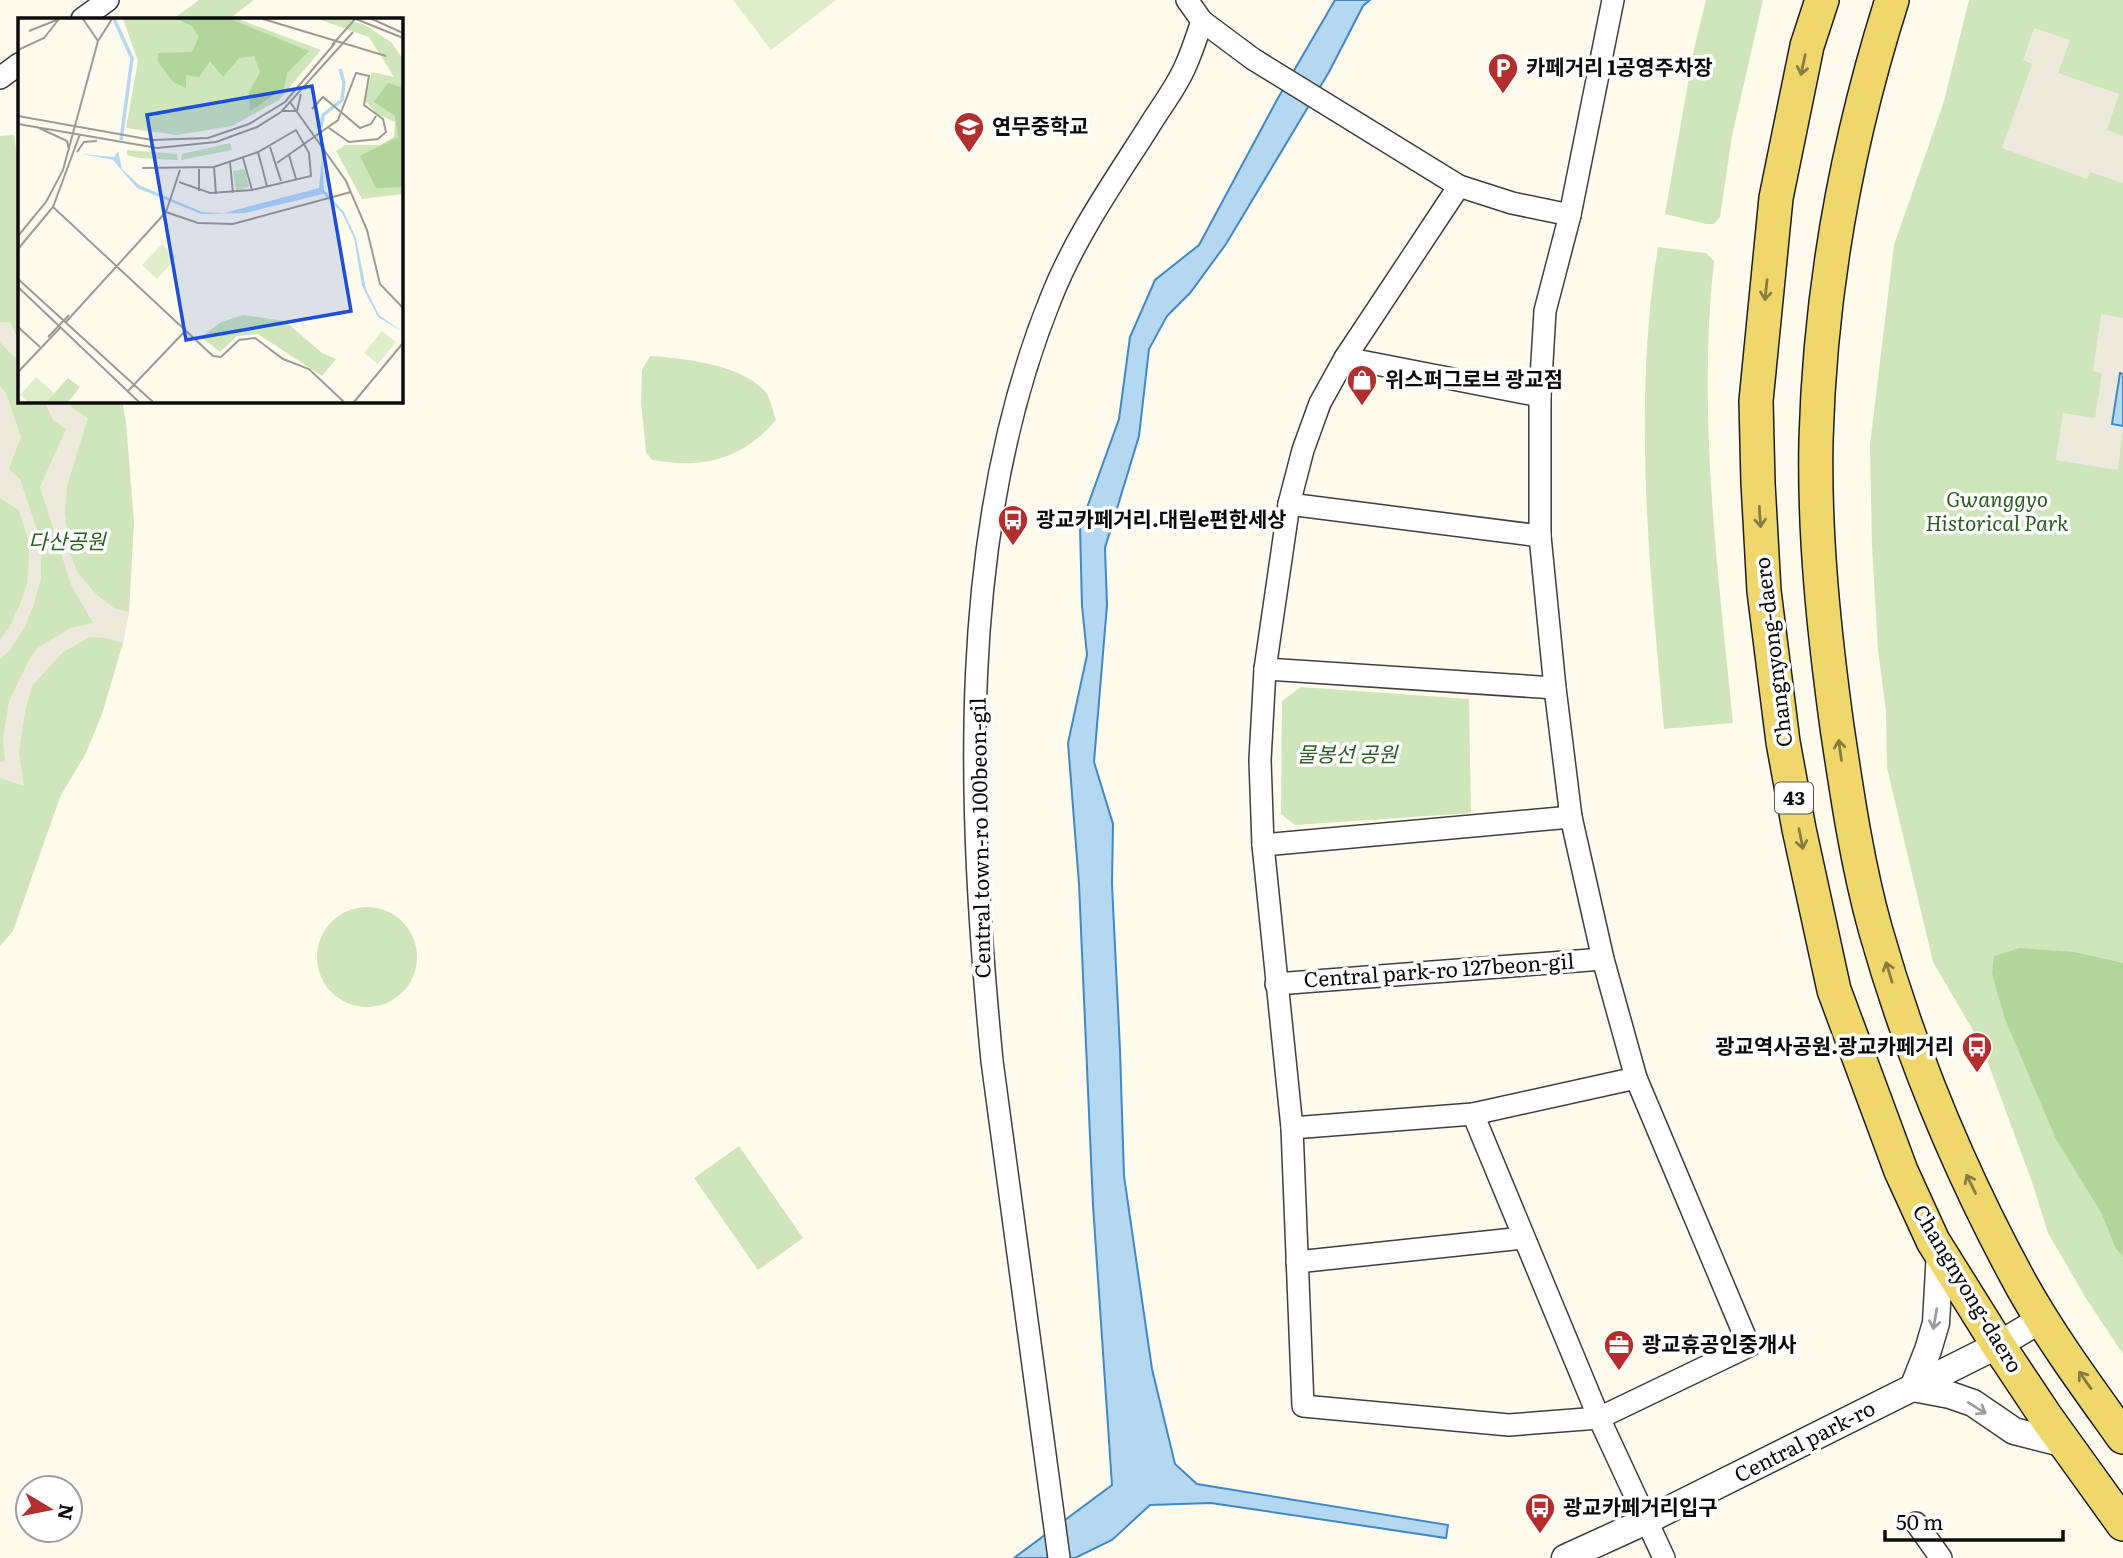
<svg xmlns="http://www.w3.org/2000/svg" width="2123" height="1558" viewBox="0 0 2123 1558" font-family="Literata,'Noto Sans KR',serif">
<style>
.green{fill:#cee6b9}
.forest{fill:#b1d59a}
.pitch{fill:#dfeeca}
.plaza{fill:#edeadd}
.water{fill:#b5d8f2;stroke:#4188c4;stroke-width:2}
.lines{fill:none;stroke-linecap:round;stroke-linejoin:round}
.minor-casing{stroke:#3f3f3f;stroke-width:24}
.tertiary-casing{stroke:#3f3f3f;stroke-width:29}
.primary-casing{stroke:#1d1d1d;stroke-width:36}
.minor{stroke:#fff;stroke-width:21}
.tertiary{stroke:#fff;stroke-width:26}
.primary{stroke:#efd76c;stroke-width:33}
.oneway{stroke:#897c41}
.oneway2{stroke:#9e9e9e}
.labels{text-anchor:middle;stroke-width:7;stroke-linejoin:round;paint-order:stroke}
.shield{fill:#fff;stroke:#555;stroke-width:2}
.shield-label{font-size:19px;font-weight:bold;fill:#0c0c0c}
.poi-label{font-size:21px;font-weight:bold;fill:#0c0c0c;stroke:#fff;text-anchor:start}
.park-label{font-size:21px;font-style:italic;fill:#2b5f22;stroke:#fff}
.street-label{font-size:21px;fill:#0c0c0c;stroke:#fff}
.inset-river{fill:none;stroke:#b5d8f2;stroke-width:3.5}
.inset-road{fill:none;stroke:#9d9b93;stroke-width:2}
.view{fill:#1d4ed8;fill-opacity:0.15;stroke:#1d4ed8;stroke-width:3.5}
.inset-edge{fill:none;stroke:#0c0c0c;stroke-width:3.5}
</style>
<rect width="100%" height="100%" fill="#fefbed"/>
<g class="green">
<polygon points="199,0 254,0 229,19 173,19"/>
<polygon points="1706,0 1763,0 1732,136 1720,217 1714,224 1706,224 1665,214 1694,49"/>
<polygon points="1969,0 2123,0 2123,1354 2087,1300 2048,1233 2032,1182 1981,1044 1933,962 1887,768 1886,711 1878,650 1872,546 1870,445 1894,245 1944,101"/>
<polygon points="14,135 19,167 19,401 122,401 126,422 134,522 129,612 123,643 102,714 86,753 60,797 13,931 0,946 0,136"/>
<path d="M1658,247l48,6 8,8c-17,154 4,310 19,462l-69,6c-14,-160 -32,-322 -6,-482z"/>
<path d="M650,356c33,2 96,9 117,38 4,7 6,18 9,26 -35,40 -73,49 -124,40l-6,-8 -5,-51 1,-31z"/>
<polygon points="1301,687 1469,699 1471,813 1295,825 1281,814 1282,701"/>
<circle cx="367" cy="957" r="50"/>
<polygon points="739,1146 803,1238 758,1270 694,1178"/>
</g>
<polygon class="forest" points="2020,948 2074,952 2123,963 2123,1257 2115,1247 2102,1214 2056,1139 2005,1019 1992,974 1994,956"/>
<polygon class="pitch" points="733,0 836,0 771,50"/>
<g class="plaza">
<polygon points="2034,28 2070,40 2058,73 2119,94 2107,130 2123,136 2123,183 2090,172 2087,179 2002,148 2032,64 2023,60"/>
<polygon points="2101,314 2123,318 2123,374 2120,373 2113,424 2123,426 2118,470 2056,460 2063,413 2095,418 2102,373 2093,371"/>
<polygon points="0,322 10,322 19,341 19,359 13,356 0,342"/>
<polygon points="0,386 6,393 21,437 9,469 20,479 39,536 41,554 41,578 34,604 24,628 10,650 0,659 0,640 9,628 20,604 27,584 29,559 29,543 19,510 0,498"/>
<polygon points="44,401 66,401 71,407 88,418 67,486 65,512 70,554 78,573 95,593 114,608 129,612 123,643 106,638 90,637 63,652 32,686 25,712 19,753 24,786 0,778 0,762 5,761 3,739 9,701 29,660 36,649 70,628 93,623 71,585 40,487 66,429 53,420"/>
</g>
<g class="water">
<polygon points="1335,0 1370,0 1363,6 1329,72 1226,244 1190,293 1167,316 1149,349 1139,436 1105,548 1107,605 1094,762 1113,824 1112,884 1120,1050 1124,1176 1152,1369 1175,1464 1197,1484 1448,1525 1446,1538 1211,1503 1150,1505 1112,1540 1075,1558 1014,1558 1112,1485 1093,1205 1079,884 1068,743 1087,655 1082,606 1080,527 1119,419 1130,337 1155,280 1199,245 1278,98"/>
<polygon points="2120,373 2123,374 2123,426 2112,424"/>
</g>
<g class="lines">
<g class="minor-casing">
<g id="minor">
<polyline points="82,19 108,0"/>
<polyline points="1202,21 1253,59 1459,186 1512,203 1570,215"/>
<polyline points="0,78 19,64"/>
<polyline points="1459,186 1345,358 1320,403 1303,450 1289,504 1265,669 1260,760 1263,845 1292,1128 1303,1406 1509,1425 1599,1418 1749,1346 1636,1078 1603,959 1571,817 1555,688 1540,536 1540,396 1545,311 1570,215 1613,0"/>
<polyline points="1345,358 1540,396"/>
<polyline points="1289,504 1540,536"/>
<polyline points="1265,669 1555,688"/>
<polyline points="1263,845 1571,817"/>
<polyline points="1276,984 1603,959"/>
<polyline points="1473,1114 1599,1418 1664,1558"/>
<polyline points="1292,1128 1473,1114 1636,1078"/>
<polyline points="1297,1262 1523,1238"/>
<polyline points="1916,1523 1941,1558"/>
<path d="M1059,1558l-67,-497c-24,-249 -37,-527 59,-763 24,-61 62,-115 97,-170 12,-20 28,-40 37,-61 7,-15 12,-31 17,-46l-15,-21"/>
</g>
</g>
<g class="tertiary-casing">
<g id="tertiary">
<polyline points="1940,1251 1936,1323 1928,1350 1913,1388 1950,1395 1973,1403 2014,1431 2065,1444"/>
<polyline points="1565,1558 1646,1521 1998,1345 2042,1319"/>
</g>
</g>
<g class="primary-casing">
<g id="primary">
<polyline points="1822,0 1807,46 1776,198 1756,401 1758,483 1764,591 1783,742 1799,829 1834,990 1901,1171 1933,1241 1998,1345 2046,1417 2123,1524"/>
<path d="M1892,0c-45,142 -72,291 -76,440 -2,96 8,192 21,287 10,67 20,136 38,201 35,124 85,245 147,358 29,52 66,102 101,151"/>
</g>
</g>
<use href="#minor" class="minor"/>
<use href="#tertiary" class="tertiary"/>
<use href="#primary" class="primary"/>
</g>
<defs><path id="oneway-shaft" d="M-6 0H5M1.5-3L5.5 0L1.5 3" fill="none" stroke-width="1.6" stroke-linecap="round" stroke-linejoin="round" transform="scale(1.75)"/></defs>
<g class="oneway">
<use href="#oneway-shaft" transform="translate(1803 65) rotate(102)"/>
<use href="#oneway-shaft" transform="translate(1766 290) rotate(96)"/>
<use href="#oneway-shaft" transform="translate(1760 517) rotate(86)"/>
<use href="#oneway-shaft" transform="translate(1840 750) rotate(-98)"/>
<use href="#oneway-shaft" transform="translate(1801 839) rotate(79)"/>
<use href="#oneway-shaft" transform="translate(1889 972) rotate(-107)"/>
<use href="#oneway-shaft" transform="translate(1971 1184) rotate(-116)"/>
<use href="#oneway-shaft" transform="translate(2085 1380) rotate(-125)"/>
</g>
<g class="oneway2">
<use href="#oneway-shaft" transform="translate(1935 1319) rotate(100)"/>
<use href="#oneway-shaft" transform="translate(1977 1408) rotate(32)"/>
</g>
<defs>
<g id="parking-pin" transform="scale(1.575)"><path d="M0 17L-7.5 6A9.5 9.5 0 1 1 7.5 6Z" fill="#b32f2e" stroke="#fff"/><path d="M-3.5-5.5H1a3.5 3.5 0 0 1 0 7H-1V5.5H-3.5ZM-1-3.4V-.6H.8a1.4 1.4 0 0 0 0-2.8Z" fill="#fff"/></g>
<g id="school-pin" transform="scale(1.575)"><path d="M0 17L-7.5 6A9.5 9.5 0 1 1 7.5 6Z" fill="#b32f2e" stroke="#fff"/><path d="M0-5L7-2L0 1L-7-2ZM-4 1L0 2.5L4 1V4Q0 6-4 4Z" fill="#fff"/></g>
<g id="shop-pin" transform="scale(1.575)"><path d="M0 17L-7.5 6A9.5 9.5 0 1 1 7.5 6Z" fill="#b32f2e" stroke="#fff"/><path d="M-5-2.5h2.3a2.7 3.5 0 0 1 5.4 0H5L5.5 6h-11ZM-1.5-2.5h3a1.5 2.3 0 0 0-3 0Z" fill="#fff"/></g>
<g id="bus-pin" transform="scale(1.575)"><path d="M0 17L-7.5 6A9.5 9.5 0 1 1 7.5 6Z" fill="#b32f2e" stroke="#fff"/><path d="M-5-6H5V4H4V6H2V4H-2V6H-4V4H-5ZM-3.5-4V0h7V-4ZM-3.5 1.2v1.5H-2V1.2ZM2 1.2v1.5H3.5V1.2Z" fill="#fff"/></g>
<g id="office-pin" transform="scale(1.575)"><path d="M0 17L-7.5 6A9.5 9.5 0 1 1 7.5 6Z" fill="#b32f2e" stroke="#fff"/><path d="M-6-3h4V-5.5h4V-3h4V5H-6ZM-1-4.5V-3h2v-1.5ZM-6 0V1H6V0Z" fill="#fff"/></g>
</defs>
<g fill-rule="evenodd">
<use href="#parking-pin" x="1503" y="68"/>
<use href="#school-pin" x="969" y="127"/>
<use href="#shop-pin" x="1362" y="380"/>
<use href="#bus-pin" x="1013" y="520"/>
<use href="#bus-pin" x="1977" y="1047"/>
<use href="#office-pin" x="1619" y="1345"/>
<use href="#bus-pin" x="1540" y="1508"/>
</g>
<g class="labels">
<rect class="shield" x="1775" y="782.5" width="38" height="31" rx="5"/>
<g class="shield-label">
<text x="1794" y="805">43</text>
</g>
<g class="poi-label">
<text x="1526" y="75">카페거리 1공영주차장</text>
<text x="992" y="134">연무중학교</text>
<text x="1385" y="387">위스퍼그로브 광교점</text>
<text x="1036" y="527">광교카페거리.대림e편한세상</text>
<text x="1954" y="1054" text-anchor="end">광교역사공원.광교카페거리</text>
<text x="1642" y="1352">광교휴공인중개사</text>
<text x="1563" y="1515">광교카페거리입구</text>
</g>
<g class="park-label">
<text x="1997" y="507">Gwanggyo<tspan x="1997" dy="24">Historical Park</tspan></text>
<text x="67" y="549">다산공원</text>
<text x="1347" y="762">물봉선 공원</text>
</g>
<g class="street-label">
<text transform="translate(1774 652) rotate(-97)" y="7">Changnyong-daero</text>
<text transform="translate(981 838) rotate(-91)" y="7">Central town-ro 100beon-gil</text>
<text transform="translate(1439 971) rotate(-4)" y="7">Central park-ro 127beon-gil</text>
<text transform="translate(1967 1289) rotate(59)" y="7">Changnyong-daero</text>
<text transform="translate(1805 1442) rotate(-27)" y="7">Central park-ro</text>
</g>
</g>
<g transform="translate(18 18)">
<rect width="385" height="385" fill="#fefbed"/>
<path d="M105,1h115l83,31 -42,50 -47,26 -55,9 -51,-7 12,-67zM300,1h28l19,6 26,17 12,17v135l-41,5 -26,-48 9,-6h35l14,-8 1,-15 -18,-8 -12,-13 7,-29 22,5 -25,-40zM212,125l2,7 -51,10 1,-6zM109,132l50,4 1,6 -39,-2 -12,-3zM227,151l4,18 -13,4 -3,-20zM225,297l42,6 37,32 14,6 -14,17 -64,-42 -21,2 -17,16 -19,-15 20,-15zM50,360l12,9 -12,15h-22z" fill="#cee6b9"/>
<path d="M159,1h53l79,32 -22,22 -3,15 -34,23 -1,-19 11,-20 -6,-16 -15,2 -16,19 -13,-16 -11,16 -13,-2v13l-13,-6 -15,-20v-9l34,-1 7,-15 -7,-11zM370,65l15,5v99l-27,1 -16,-32 38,-19 -3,-21 -21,-14z" fill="#b1d59a"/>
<path d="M144,226l15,13 -20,22 -15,-14zM364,313l14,11 -18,22 -14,-11zM18,359l18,16 -8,9h-18l-8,-7z" fill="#dfeeca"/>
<path d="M100,133l4,18 17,16 63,27 22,1 95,-25 3,-30 2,32 20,22 12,26 10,51 13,26 24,17 -25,-15 -16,-31 -8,-48 -12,-25 -19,-19 -78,19 -44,1 -64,-26 -24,-28 -31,-6 32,3z" fill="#b5d8f2"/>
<path class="inset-river" d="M96,1l18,39 -11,82M303,109l2,-12 19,-15 2,-17 -4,-14"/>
<path class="inset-road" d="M65,1l15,22M245,1l123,37M338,1l47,19M354,1l31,14M11,13l30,-12M314,27l23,-26M0,32l26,-12 15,-19M272,84l56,79 21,49 13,54 23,24M294,91l11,-12 37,31 11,-4 5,-8M264,93h15l4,-17M0,98l134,24 56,-2 41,-14 36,-22 50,-59M0,106l139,24 59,-6 41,-15 24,-15 72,-80M19,109l30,14 2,9M252,129l11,34M59,134l7,-10 13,-1M240,134l9,34M271,137l7,24M225,140l9,32M212,144l3,31M259,145l61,-43 18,-47 13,3 -5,29 19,14 3,13 -8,7 -29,3 -20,-14M196,149l2,27M124,150l72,-1 44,-15 38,-22 13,23 2,23 -59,14 -42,3 -31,-11M181,173v-22M35,189l160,149 8,1 18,-17 16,-2 28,21 26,10 35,33M148,194l14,-42M0,218l28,-34 17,-32 35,-129 14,-22M0,231l35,-42 27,-73M0,261l135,123M0,269l121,115M47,305l101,-111 32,11 35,1 118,-32M0,309l22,20M30,319l21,-22M0,354l42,-44M110,373l58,-61M336,384l49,-59"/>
<path class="view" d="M294,68l39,225 -165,29 -39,-225z"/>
<rect width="385" height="385" class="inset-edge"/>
</g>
<g transform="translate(49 1509) rotate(100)"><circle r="33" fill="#ffffff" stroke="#9e9e9e" stroke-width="2"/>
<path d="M0-5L12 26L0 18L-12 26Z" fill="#b32f2e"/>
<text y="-10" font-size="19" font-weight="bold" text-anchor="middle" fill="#0c0c0c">N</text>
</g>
<path d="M1885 1530v10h178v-10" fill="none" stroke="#0c0c0c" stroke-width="3.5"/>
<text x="1896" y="1530" font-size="21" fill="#0c0c0c" stroke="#ffffff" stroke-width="5" paint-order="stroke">50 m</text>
</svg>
